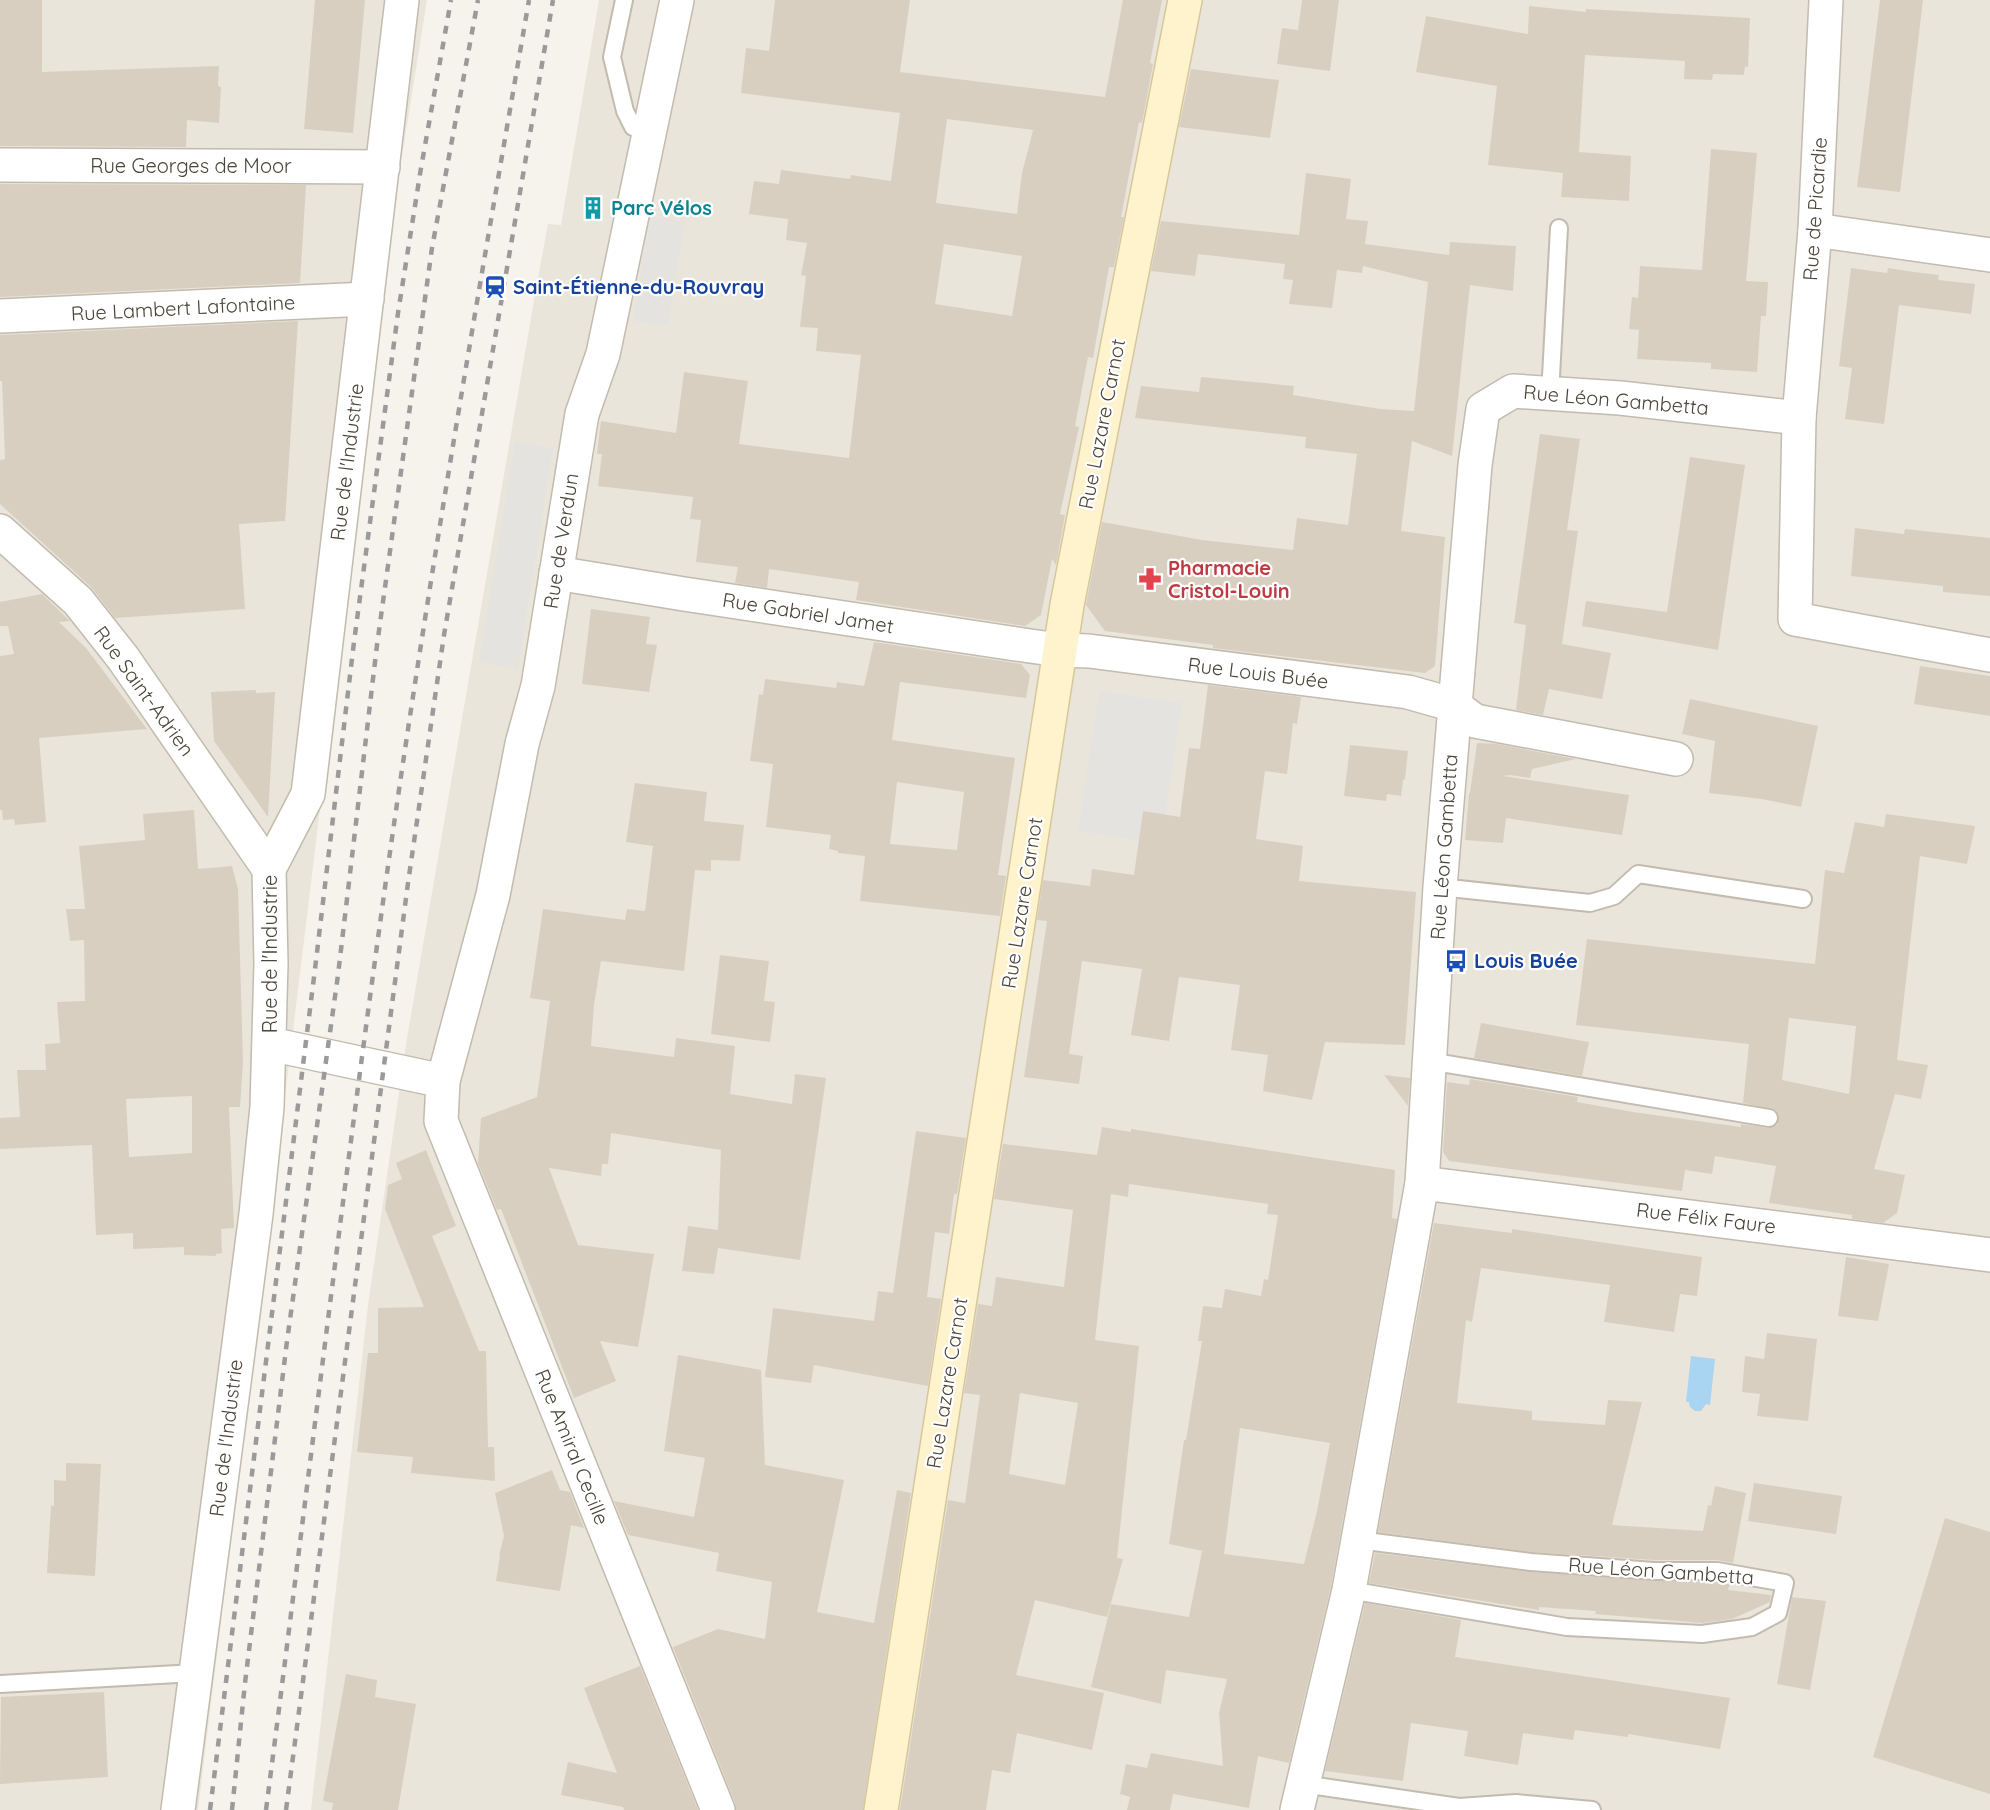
<svg xmlns="http://www.w3.org/2000/svg" width="1990" height="1810" viewBox="0 0 1990 1810" font-family="Quicksand,sans-serif">
<style>
.residential{fill:#eae5da}
.parking{fill:#e5e3e0}
.water{fill:#a9d4f2}
.building{fill:#d8cfc1;fill-rule:evenodd}
.lines{fill:none;stroke-linecap:round;stroke-linejoin:round}
.lane-casing{stroke:#c2bbae;stroke-width:20}
.street-casing{stroke:#c2bbae;stroke-width:36}
.secondary-casing{stroke:#d6c79b;stroke-width:36}
.lane{stroke:#fff;stroke-width:16}
.street{stroke:#fff;stroke-width:33}
.secondary{stroke:#fff3cd;stroke-width:33}
.rail{stroke:#9a9a9a;stroke-width:4.5;stroke-dasharray:8 8;stroke-linecap:butt}
.labels{text-anchor:middle;stroke-width:4.5;stroke-linejoin:round;paint-order:stroke}
.street-label{font-size:20px;fill:#4b4439;stroke:#fff}
.culture-label{font-size:20px;font-weight:bold;fill:#0d838f;stroke:#fff;text-anchor:start}
.transit-label{font-size:20px;font-weight:bold;fill:#164399;stroke:#fff;text-anchor:start}
.health-label{font-size:20px;font-weight:bold;fill:#be3a42;stroke:#fff;text-anchor:start}
</style>
<rect width="100%" height="100%" fill="#f6f3ec"/>
<g class="residential">
<polygon points="0,0 427,0 400,169 341,637 198,1810 0,1810"/>
<polygon points="599,0 1990,0 1990,1810 311,1810 368,1305 407,1038 536,289 548,224 561,225"/>
</g>
<g class="parking">
<polygon points="650,216 685,221 668,326 633,321"/>
<polygon points="515,442 553,448 518,669 479,662"/>
<polygon points="1099,691 1182,703 1161,844 1078,831"/>
</g>
<polygon class="water" points="1691,1356 1715,1359 1710,1405 1706,1404 1701,1411 1695,1411 1690,1407 1689,1402 1686,1402"/>
<g class="building">
<polygon points="0,0 42,0 42,72 219,66 218,86 221,87 219,123 187,120 186,147 0,146"/>
<polygon points="315,0 365,0 353,133 304,129"/>
<path d="M775,0h135l-10,72 205,25 18,-97h39l-12,63 3,1 -11,59 -3,-1 -18,95h3l-10,50h-5l-16,91 -5,-1 -13,69 4,1 -19,87 5,1 -9,50 -4,-6 -11,56 -16,11 -169,-26 3,-18 -90,-13 -2,19 -32,-5 3,-16 -42,-5 5,-42 -11,-1 3,-22 -95,-11 4,-32h-5l4,-33 75,12 8,-61 64,9 -9,63 110,14 12,-103 -45,-4 2,-23 -18,-1 6,-51 -5,-1 6,-32 -21,-3 2,-21 -39,-5 5,-33 25,3 2,-14 69,9 1,-4 40,6 9,-68 -159,-20 5,-45 23,3zM947,119l86,11 -11,43 -5,41 -81,-11zM944,244l78,12 -10,60 -77,-12z"/>
<polygon points="1302,0 1339,0 1330,71 1277,64 1282,28 1298,30"/>
<polygon points="1880,0 1923,0 1900,192 1857,187"/>
<polygon points="1529,6 1586,12 1586,9 1750,18 1748,67 1745,66 1744,75 1713,74 1712,80 1684,79 1685,61 1585,55 1579,152 1631,156 1629,201 1561,197 1563,173 1488,165 1497,86 1416,72 1426,16 1528,34"/>
<polygon points="1191,69 1279,80 1270,138 1179,127"/>
<polygon points="1711,149 1757,153 1746,281 1768,282 1766,316 1761,316 1757,372 1711,369 1711,363 1637,359 1639,330 1629,329 1632,297 1638,298 1640,266 1702,270"/>
<polygon points="1306,173 1351,179 1346,219 1368,221 1365,244 1449,255 1450,242 1516,246 1513,291 1470,285 1452,456 1412,441 1401,531 1445,537 1435,666 1425,673 1213,648 1213,645 1105,631 1086,605 1102,522 1202,540 1293,550 1297,518 1348,525 1357,454 1305,448 1306,437 1135,418 1141,386 1199,392 1201,377 1294,386 1293,395 1380,409 1414,411 1428,282 1363,266 1362,273 1337,270 1332,308 1289,304 1293,280 1283,279 1285,264 1198,254 1195,276 1151,271 1161,221 1299,235"/>
<polygon points="0,184 306,185 300,283 0,297"/>
<polygon points="1851,268 1887,273 1888,268 1914,272 1939,275 1938,280 1975,284 1971,314 1899,305 1884,424 1845,419 1852,368 1839,366"/>
<polygon points="298,321 285,521 239,524 245,609 115,618 91,587 0,504 0,460 5,459 2,381 0,381 0,335"/>
<polygon points="1540,434 1580,439 1567,530 1578,531 1562,644 1611,653 1602,699 1549,689 1543,715 1516,710 1526,625 1514,623"/>
<polygon points="1690,457 1745,465 1718,650 1582,626 1586,601 1667,612"/>
<polygon points="1855,528 1904,534 1905,529 1990,538 1990,596 1943,592 1943,586 1851,576"/>
<polygon points="42,594 70,621 59,622 86,648 147,729 39,738 46,822 15,825 14,819 3,820 2,810 0,810 0,656 14,654 8,626 0,626 0,602"/>
<polygon points="591,609 650,617 646,644 657,645 649,692 582,684"/>
<path d="M874,642l147,22 9,11 -4,23 -126,-16 -8,58 123,18 -17,117 8,1 -6,40 -140,-15 5,-45 -27,-3v-2l-9,-2 2,-14 -65,-8 7,-63 -23,-3 9,-67 4,1 2,-16 71,9 1,-6 27,4zM897,782l67,10 -7,58 -67,-6z"/>
<polygon points="1920,666 1990,676 1990,716 1914,704"/>
<polygon points="1208,685 1301,697 1297,724 1293,723 1287,774 1265,771 1256,839 1303,846 1299,881 1416,892 1405,1045 1325,1042 1312,1100 1263,1091 1268,1055 1231,1050 1240,985 1179,977 1169,1041 1131,1035 1142,969 1082,961 1069,1054 1083,1056 1079,1084 1024,1077 1047,921 1037,920 1043,880 1090,886 1092,869 1134,875 1143,811 1180,817 1189,748 1200,749"/>
<polygon points="256,690 256,693 275,692 268,817 214,741 211,692"/>
<polygon points="1690,699 1818,726 1801,807 1762,799 1709,793 1715,741 1682,734"/>
<polygon points="1477,743 1497,744 1576,759 1532,769 1530,778 1510,775 1503,776 1629,795 1622,835 1506,818 1503,843 1465,840 1469,793 1470,793"/>
<polygon points="1350,745 1408,751 1405,779 1403,780 1401,796 1387,794 1386,801 1344,796"/>
<polygon points="635,783 707,792 704,821 744,825 740,861 711,860 711,871 695,870 684,971 601,961 594,1005 591,1046 674,1057 676,1038 735,1046 730,1094 792,1104 795,1074 826,1078 800,1260 718,1248 714,1274 682,1271 688,1226 718,1230 721,1150 611,1133 608,1164 602,1164 601,1176 549,1168 578,1245 654,1254 638,1347 600,1341 616,1381 574,1398 501,1209 497,1210 478,1163 481,1118 537,1097 550,1001 530,998 543,909 625,920 627,909 645,911 653,846 626,842"/>
<path d="M194,810l4,59 34,-3 6,23 5,172 -3,46h-11l5,121 -13,1 1,24 -6,1v2l-32,-1v-8l-51,2v-16l-37,2 -4,-90 -92,4v-31l20,-1 -3,-47h29l-1,-26 15,-1 -3,-41 28,-1 -1,-61 -14,1 -4,-32h19l-6,-63 66,-6 -2,-26zM192,1096v57l-63,4 -3,-58z"/>
<path d="M1886,814l89,12 -8,38 -47,-8 -23,204 31,5 -7,34 -26,-5 -21,75 31,6 -8,38 -14,10 -31,-4v-4l-83,-12 7,-37 -61,-10 -3,18 -27,-4 -3,21 -233,-30 -6,-9 4,-70 22,3 1,-6 108,18 -1,5 56,10 108,15v-3l27,4 9,-3 2,-10 -4,-5 -32,-7 6,-59 -173,-19 11,-86 228,25 10,-94 19,3 11,-51 29,5zM1789,1018l67,8 -7,68 -67,-14z"/>
<polygon points="720,955 769,961 764,1001 775,1002 770,1042 711,1034"/>
<polygon points="1481,1023 1589,1042 1582,1076 1474,1058"/>
<polygon points="1384,1075 1410,1078 1408,1106"/>
<path d="M1102,1127l29,5v-3l64,10 200,31 -3,48 5,1 -66,367 -42,177 -31,-7 -9,52 -76,-14 -3,16h-43l3,-13 -10,-3 6,-30 21,4 4,-15 72,13 -4,-53 8,-34 -61,-9 -5,34 -70,-17 20,-83 78,13 13,-66 6,1 -39,-8 15,-104h2l16,-99h-4l5,-35 19,2 3,-19 36,7 3,-17 4,1 10,-65 -11,-1 1,-10 -139,-20 -1,13 -17,-3 -16,146 44,6 -22,212 6,1 -16,58 -72,-17 -19,75 88,18 -12,57 -75,-17 -7,40 -18,-3 -6,40h-86l48,-310 17,3 15,-108 -16,-2 14,-89 14,2 4,-29 68,10 9,-77 -79,-11 9,-55 94,11zM1020,1393l58,10 -13,82 -56,-11zM1240,1428l90,15 -13,68 -13,53 -80,-10z"/>
<polygon points="916,1131 966,1138 957,1194 954,1194 949,1234 935,1232 927,1297 941,1299 928,1386 814,1365 811,1383 765,1377 773,1308 874,1321 878,1291 893,1293"/>
<polygon points="426,1150 456,1226 432,1236 479,1351 486,1351 488,1447 494,1447 495,1481 411,1473 413,1457 357,1452 368,1353 378,1353 378,1308 424,1307 385,1209 388,1185 402,1179 396,1163"/>
<polygon points="1434,1223 1512,1233 1512,1229 1702,1257 1697,1296 1680,1294 1674,1332 1604,1322 1610,1285 1481,1268 1472,1322 1466,1320 1457,1403 1532,1411 1532,1420 1605,1425 1608,1400 1642,1402 1612,1525 1703,1531 1708,1505 1711,1506 1715,1486 1746,1493 1733,1563 1717,1560 1654,1560 1532,1552 1378,1532"/>
<polygon points="1846,1257 1889,1264 1878,1321 1838,1316"/>
<polygon points="1767,1333 1817,1339 1808,1421 1757,1416 1760,1394 1742,1392 1745,1356 1764,1359"/>
<polygon points="678,1355 761,1370 765,1465 844,1480 817,1612 874,1623 897,1490 911,1493 863,1810 736,1810 735,1803 673,1647 718,1629 765,1639 772,1582 716,1571 719,1553 628,1535 614,1501 694,1517 705,1458 664,1451"/>
<polygon points="66,1463 101,1464 95,1576 47,1573 51,1505 54,1506 54,1480 66,1481"/>
<polygon points="552,1470 560,1490 570,1492 584,1528 571,1525 560,1591 496,1581 500,1555 499,1555 504,1536 495,1493"/>
<polygon points="1754,1483 1842,1496 1836,1534 1748,1521"/>
<polygon points="1945,1518 1990,1532 1990,1794 1873,1757"/>
<polygon points="1375,1553 1530,1572 1653,1581 1716,1581 1730,1584 1728,1590 1771,1595 1770,1602 1732,1619 1702,1623 1595,1614 1596,1611 1539,1607 1539,1610 1369,1583"/>
<polygon points="1792,1597 1826,1601 1810,1690 1777,1684"/>
<polygon points="1365,1603 1461,1620 1455,1657 1730,1698 1720,1749 1628,1734 1628,1737 1575,1730 1573,1740 1523,1733 1518,1765 1464,1756 1468,1731 1411,1723 1403,1781 1325,1771"/>
<polygon points="640,1666 698,1810 624,1810 623,1807 561,1795 568,1762 617,1773 584,1688"/>
<polygon points="346,1674 377,1680 375,1697 416,1704 398,1810 332,1810 333,1803 323,1801"/>
<polygon points="104,1692 108,1777 0,1784 1,1697"/>
</g>
<g class="lines">
<g class="lane-casing">
<g id="lane">
<polyline points="624,0 612,57 625,111 633,127 650,132"/>
<polyline points="1550,395 1559,228"/>
<polyline points="1440,887 1590,903 1614,896 1638,874 1803,899"/>
<polyline points="1429,1061 1769,1118"/>
<polyline points="1349,1590 1567,1627 1702,1634 1752,1627 1778,1613 1785,1583 1717,1571 1654,1571 1531,1562 1358,1540"/>
<polyline points="0,1684 195,1673"/>
<polyline points="1303,1784 1459,1807 1516,1803 1592,1810"/>
</g>
</g>
<g class="street-casing">
<g id="street">
<polyline points="677,0 603,354 582,414 538,686 522,744 493,895 443,1081 441,1121 718,1810"/>
<polyline points="1826,0 1815,230 1799,418 1795,619 1990,655"/>
<polyline points="0,165 383,167"/>
<polyline points="1815,230 1990,255"/>
<polyline points="0,316 367,299"/>
<polyline points="0,531 78,601 123,658 269,869"/>
<polyline points="556,573 684,594 1030,646 1059,650 1089,651 1408,692 1454,705 1475,721 1676,759"/>
<polyline points="270,1044 443,1081"/>
<polyline points="1422,1183 1990,1255"/>
<polyline points="178,1810 256,1214 267,1107 271,964 269,869 308,794 402,0"/>
<polyline points="1297,1810 1349,1590 1422,1183 1440,887 1475,465 1483,409 1513,391 1620,398 1799,418"/>
</g>
</g>
<g class="secondary-casing">
<polyline id="secondary" points="881,1810 1067,605 1185,0"/>
</g>
<use href="#lane" class="lane"/>
<use href="#street" class="street"/>
<use href="#secondary" class="secondary"/>
<g class="rail">
<polyline points="210,1810 315,969 354,642 398,313 421,168 451,0"/>
<polyline points="232,1810 245,1683 287,1341 338,975 377,645 432,248 478,0"/>
<path d="M266,1810c37,-286 71,-572 110,-857 43,-319 98,-636 153,-953"/>
<polyline points="286,1810 408,883 444,635 553,0"/>
</g>
</g>
<defs>
<g id="building-bare" transform="scale(1.8)"><path d="M-4-6H4V6H1V3H-1V6H-4ZM-2.5-4.3h1.7v1.8h-1.7ZM.8-4.3h1.7v1.8H.8ZM-2.5-1h1.7V.8h-1.7ZM.8-1h1.7V.8H.8Z" fill="#0f9aa8" stroke="#fff" stroke-width="2.5" paint-order="stroke"/></g>
<g id="station-bare" transform="scale(1.8)"><path d="M-3-6H3Q5-6 5-4V2Q5 4 3 4L4.5 6H3L1.5 4h-3L-3 6H-4.5L-3 4Q-5 4-5 2V-4Q-5-6-3-6ZM-3.5-4v3h7v-3ZM-3.5 1v1.5H-2V1ZM2 1v1.5H3.5V1Z" fill="#1a4fb4" stroke="#fff" stroke-width="2.5" paint-order="stroke"/></g>
<g id="pharmacy-bare" transform="scale(1.8)"><path d="M-2-6h4v4h4v4h-4v4h-4v-4h-4v-4h4Z" fill="#e0444e" stroke="#fff" stroke-width="2.5" paint-order="stroke"/></g>
<g id="bus-bare" transform="scale(1.8)"><path d="M-5-6H5V4H4V6H2V4H-2V6H-4V4H-5ZM-3.5-4V0h7V-4ZM-3.5 1.2v1.5H-2V1.2ZM2 1.2v1.5H3.5V1.2Z" fill="#1a4fb4" stroke="#fff" stroke-width="2.5" paint-order="stroke"/></g>
</defs>
<g fill-rule="evenodd">
<use href="#building-bare" x="593" y="208"/>
<use href="#station-bare" x="495" y="287"/>
<use href="#pharmacy-bare" x="1150" y="579"/>
<use href="#bus-bare" x="1456" y="961"/>
</g>
<g class="labels">
<g class="street-label">
<text x="191" y="173">Rue Georges de Moor</text>
<text transform="translate(1815 209) rotate(-86)" y="7">Rue de Picardie</text>
<text transform="translate(183 308) rotate(-3)" y="7">Rue Lambert Lafontaine</text>
<text transform="translate(1616 400) rotate(5)" y="7">Rue Léon Gambetta</text>
<text transform="translate(1102 424) rotate(-79)" y="7">Rue Lazare Carnot</text>
<text transform="translate(347 462) rotate(-83)" y="7">Rue de l'Industrie</text>
<text transform="translate(561 541) rotate(-81)" y="7">Rue de Verdun</text>
<text transform="translate(808 613) rotate(9)" y="7">Rue Gabriel Jamet</text>
<text transform="translate(1258 673) rotate(7)" y="7">Rue Louis Buée</text>
<text transform="translate(144 691) rotate(54)" y="7">Rue Saint-Adrien</text>
<text transform="translate(1444 847) rotate(-86)" y="7">Rue Léon Gambetta</text>
<text transform="translate(1022 903) rotate(-81)" y="7">Rue Lazare Carnot</text>
<text transform="translate(270 954) rotate(-90)" y="7">Rue de l'Industrie</text>
<text transform="translate(1706 1218) rotate(7)" y="7">Rue Félix Faure</text>
<text transform="translate(947 1383) rotate(-81)" y="7">Rue Lazare Carnot</text>
<text transform="translate(226 1438) rotate(-83)" y="7">Rue de l'Industrie</text>
<text transform="translate(572 1447) rotate(68)" y="7">Rue Amiral Cecille</text>
<text transform="translate(1661 1571) rotate(4)" y="7">Rue Léon Gambetta</text>
</g>
<g class="culture-label">
<text x="611" y="215">Parc Vélos</text>
</g>
<g class="transit-label">
<text x="513" y="294">Saint-Étienne-du-Rouvray</text>
<text x="1474" y="968">Louis Buée</text>
</g>
<g class="health-label">
<text x="1168" y="575">Pharmacie<tspan x="1168" dy="23">Cristol-Louin</tspan></text>
</g>
</g>
</svg>
